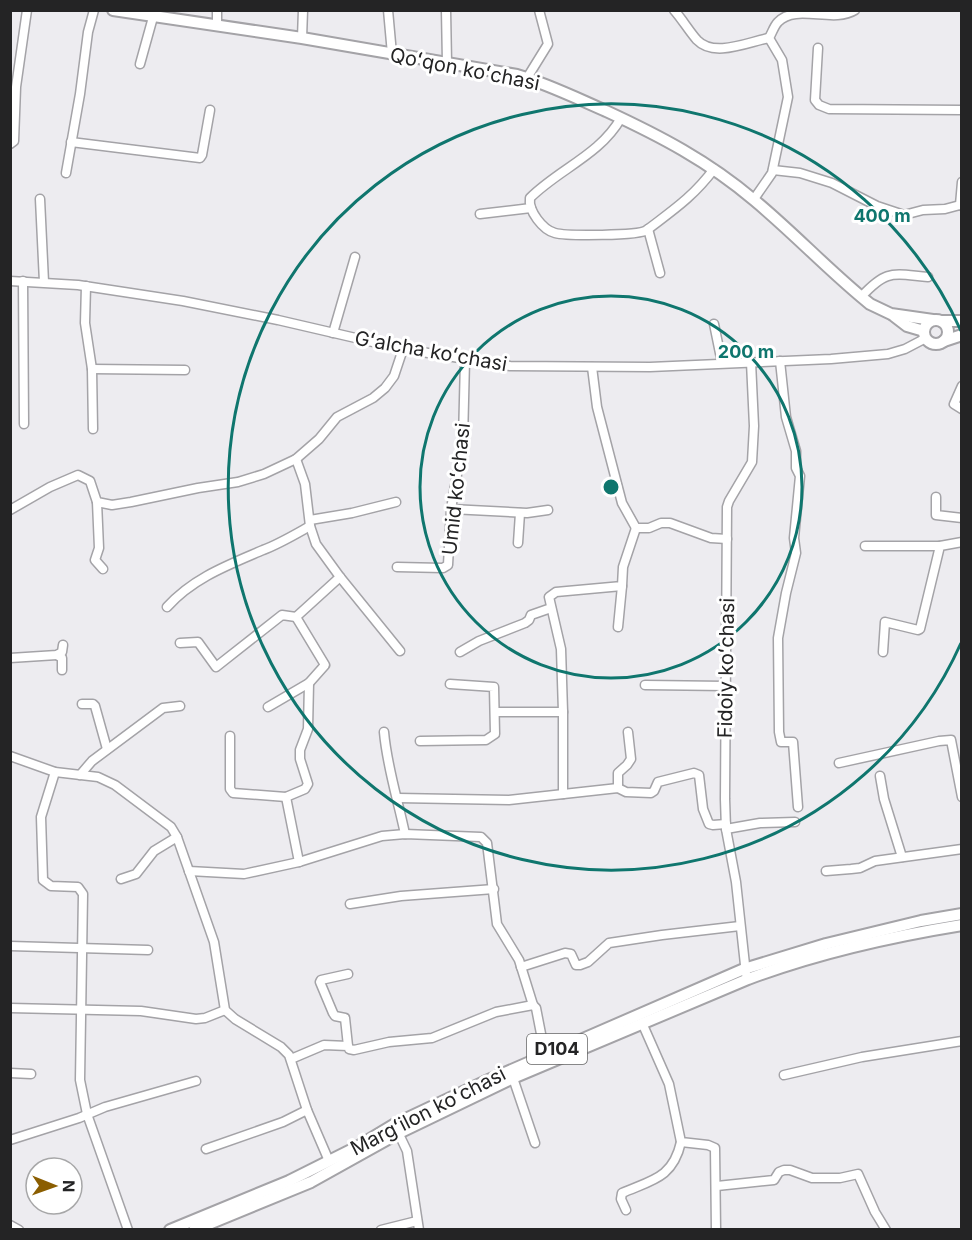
<svg xmlns="http://www.w3.org/2000/svg" width="972" height="1240" viewBox="0 0 972 1240" font-family="Inter,sans-serif">
<style>
.lines{fill:none;stroke-linecap:round;stroke-linejoin:round}
.minor-casing{stroke:#a4a3a7;stroke-width:11}
.major-casing{stroke:#a4a3a7;stroke-width:14}
.minor{stroke:#fff;stroke-width:8}
.major{stroke:#fff;stroke-width:10}
.ring{fill:none;stroke:#0f766e;stroke-width:3}
.labels{text-anchor:middle;stroke-width:6;stroke-linejoin:round;paint-order:stroke}
.shield{fill:#fff;stroke:#666;stroke-width:1.5}
.shield-label{font-size:18px;font-weight:bold;fill:#242425}
.street-label{font-size:20px;fill:#242425;stroke:#fff}
.centre{fill:#0f766e;stroke:#fff;stroke-width:3}
.ring-label{font-size:18px;text-anchor:middle;font-weight:bold;fill:#0f766e;stroke:#fff;stroke-width:6;stroke-linejoin:round;paint-order:stroke}
</style>
<rect width="100%" height="100%" fill="#edecf0"/>
<g class="lines">
<g class="minor-casing">
<g id="minor">
<polyline points="388,10 392,54"/>
<polyline points="446,10 447,63"/>
<path d="M674,10c8,9 15,21 23,30 17,18 51,2 72,-2"/>
<polyline points="217,26 217,10"/>
<polyline points="302,38 303,10"/>
<polyline points="818,48 815,100 819,105 829,109 962,110"/>
<polyline points="140,64 155,10"/>
<polyline points="527,78 548,44 539,10"/>
<path d="M621,118c-21,37 -62,51 -91,80 -2,13 13,32 25,35 11,3 84,3 92,-3 26,-20 46,-33 67,-61"/>
<polyline points="71,142 200,158 202,155 210,110"/>
<polyline points="10,144 14,141 16,87 27,10"/>
<polyline points="773,170 800,173 832,183 877,206 904,215 923,210 945,209 960,205"/>
<polyline points="66,173 80,94 88,32 94,10"/>
<polyline points="962,182 960,205 962,206"/>
<polyline points="40,199 44,282"/>
<path d="M754,199l18,-26 16,-76 -6,-37 -13,-22c3,-5 5,-12 9,-16 18,-19 55,2 77,-12"/>
<polyline points="480,214 531,208"/>
<polyline points="648,229 660,273"/>
<polyline points="10,281 78,285 183,301 278,320 403,349 510,366 650,367 831,359 888,354 905,349 926,338"/>
<polyline points="23,281 24,424"/>
<polyline points="86,286 85,323 92,369 93,429"/>
<path d="M861,297c26,-28 31,-23 67,-20"/>
<polyline points="714,324 722,363"/>
<polyline points="333,333 355,257"/>
<polyline points="780,361 786,417 796,451 796,468 800,476 794,538 796,553 786,593 778,638 779,732 781,742 793,742 798,807"/>
<polyline points="592,367 597,407 622,503 636,528 649,528 661,523 670,523 711,538 727,539"/>
<polyline points="92,369 185,370"/>
<polyline points="962,386 954,404 962,409"/>
<polyline points="296,459 305,484 310,526 316,544 340,577 400,651"/>
<polyline points="936,497 936,515 962,518"/>
<polyline points="97,502 99,548 95,560 103,569"/>
<polyline points="451,509 527,513 548,510"/>
<polyline points="10,510 50,487 78,475 90,481 97,502 112,505 131,502 198,488 238,482 264,474 296,459 319,439 337,417 373,398 385,388 394,376 403,349"/>
<polyline points="310,520 352,513 396,502"/>
<polyline points="518,543 520,513"/>
<polyline points="865,546 940,546"/>
<polyline points="397,567 443,568 448,565 451,509 463,440 465,360"/>
<path d="M167,607c26,-29 61,-42 96,-57 16,-6 31,-15 47,-24"/>
<polyline points="618,627 622,586"/>
<polyline points="180,643 198,642 216,667 282,615 296,617"/>
<polyline points="460,652 479,641 525,623 529,620 531,615 551,608"/>
<polyline points="883,652 885,622 918,630 920,629 940,546 962,542"/>
<polyline points="57,655 62,658 62,670"/>
<polyline points="10,658 57,655 62,652 63,645"/>
<polyline points="645,685 726,686"/>
<polyline points="82,704 93,704 95,706 107,749"/>
<polyline points="268,707 309,683 325,665 296,617 340,577"/>
<polyline points="496,712 563,712"/>
<path d="M384,732c3,35 14,68 21,102"/>
<polyline points="230,736 230,789 233,793 286,797"/>
<polyline points="420,741 486,740 495,734 494,687 450,684"/>
<polyline points="10,756 55,772 98,777 115,785 171,827 177,837 214,942 225,1010 235,1019 281,1047 289,1055 307,1110 329,1161"/>
<polyline points="839,763 939,741 951,740 962,797"/>
<polyline points="55,772 41,817 43,880 51,886 78,887 83,894 80,1080 87,1114 128,1230"/>
<polyline points="80,775 92,761 163,708 180,706"/>
<polyline points="880,776 884,799 902,857"/>
<polyline points="618,788 618,773 627,765 631,759 628,732"/>
<polyline points="563,794 563,712 561,649 549,597 556,592 622,586 623,567 636,528"/>
<polyline points="398,798 509,800 618,788 626,792 651,793 654,791 658,782 694,773 699,775 703,809 709,824 713,825 726,824"/>
<polyline points="726,829 760,823 795,822"/>
<polyline points="299,862 286,797 305,789 308,784 300,759 300,750 308,729 309,683"/>
<polyline points="189,871 244,874 299,862 382,836 405,834 481,837 487,843 497,924 519,960 533,1005 536,1008 543,1044 547,1053"/>
<polyline points="826,871 851,869 860,868 875,861 962,849"/>
<polyline points="121,879 136,874 154,851 177,837"/>
<polyline points="350,904 401,896 494,889"/>
<polyline points="10,946 148,950"/>
<polyline points="521,967 565,953 571,954 576,965 580,965 588,962 609,943 662,935 740,926"/>
<polyline points="746,974 736,882 726,829 725,799 727,507 729,501 752,462 754,426 751,362"/>
<polyline points="10,1008 141,1011 196,1019 205,1018 225,1010"/>
<polyline points="643,1025 669,1084 681,1142 708,1145 715,1148 716,1230"/>
<polyline points="348,1046 345,1018 335,1016 333,1013 320,982 321,980 348,974"/>
<polyline points="291,1059 324,1045 348,1046 349,1049 354,1050 389,1042 432,1038 496,1012 533,1005"/>
<polyline points="10,1073 31,1074"/>
<polyline points="784,1075 862,1057 962,1041"/>
<polyline points="513,1078 535,1143"/>
<polyline points="396,1128 407,1151 419,1230"/>
<polyline points="10,1140 79,1118 105,1107 196,1081"/>
<polyline points="206,1149 283,1122 307,1110"/>
<polyline points="717,1186 774,1180 779,1172 784,1170 790,1170 812,1178 840,1178 858,1174 875,1212 886,1230"/>
<path d="M626,1210l-5,-11 1,-6c30,-13 51,-15 59,-51"/>
<polyline points="10,1225 19,1230"/>
<polyline points="381,1230 417,1221"/>
</g>
</g>
<g class="major-casing">
<g id="major">
<path d="M113,10l189,28 215,37c31,9 59,23 89,36 54,25 102,50 148,89 40,33 76,72 116,104l21,10 42,6"/>
<polyline points="894,316 907,326 924,331"/>
<circle cx="936" cy="332" r="12"/>
<polyline points="941,321 962,321"/>
<polyline points="944,341 962,335"/>
<polyline points="170,1230 289,1181 357,1147 395,1124 484,1082 744,969 826,944 921,921 962,914"/>
<path d="M194,1230l117,-48 88,-49 114,-55 235,-99c69,-26 140,-42 214,-54"/>
</g>
</g>
<use href="#minor" class="minor"/>
<use href="#major" class="major"/>
</g>
<g class="ring">
<circle cx="611" cy="487" r="191"/>
<path d="M961 643A383 383 0 1 1 961 331"/>
</g>
<g class="labels">
<rect class="shield" x="527" y="1034" width="60" height="30" rx="4.5"/>
<g class="shield-label">
<text x="557" y="1055">D104</text>
</g>
<g class="street-label">
<text transform="translate(465 69) rotate(11)" y="7">Qoʻqon koʻchasi</text>
<text transform="translate(431 351) rotate(10)" y="7">Gʻalcha koʻchasi</text>
<text transform="translate(456 489) rotate(-84)" y="7">Umid koʻchasi</text>
<text transform="translate(726 668) rotate(-89)" y="7">Fidoiy koʻchasi</text>
<text transform="translate(428 1111) rotate(-27)" y="7">Margʻilon koʻchasi</text>
</g>
</g>
<circle cx="611" cy="487" r="9" class="centre"/>
<g class="ring-label">
<text x="882" y="222">400 m</text>
<text x="746" y="358">200 m</text>
</g>
<rect width="972" height="1240" fill="none" stroke="#242425" stroke-width="24"/>
<g transform="translate(54 1186) rotate(91)"><circle r="28" fill="#ffffff" stroke="#a7a7a8" stroke-width="1.5"/>
<path d="M0-4.5L10 22L0 15L-10 22Z" fill="#8b5e01"/>
<text y="-9" font-size="16" font-weight="bold" text-anchor="middle" fill="#242425">N</text>
</g>
</svg>
